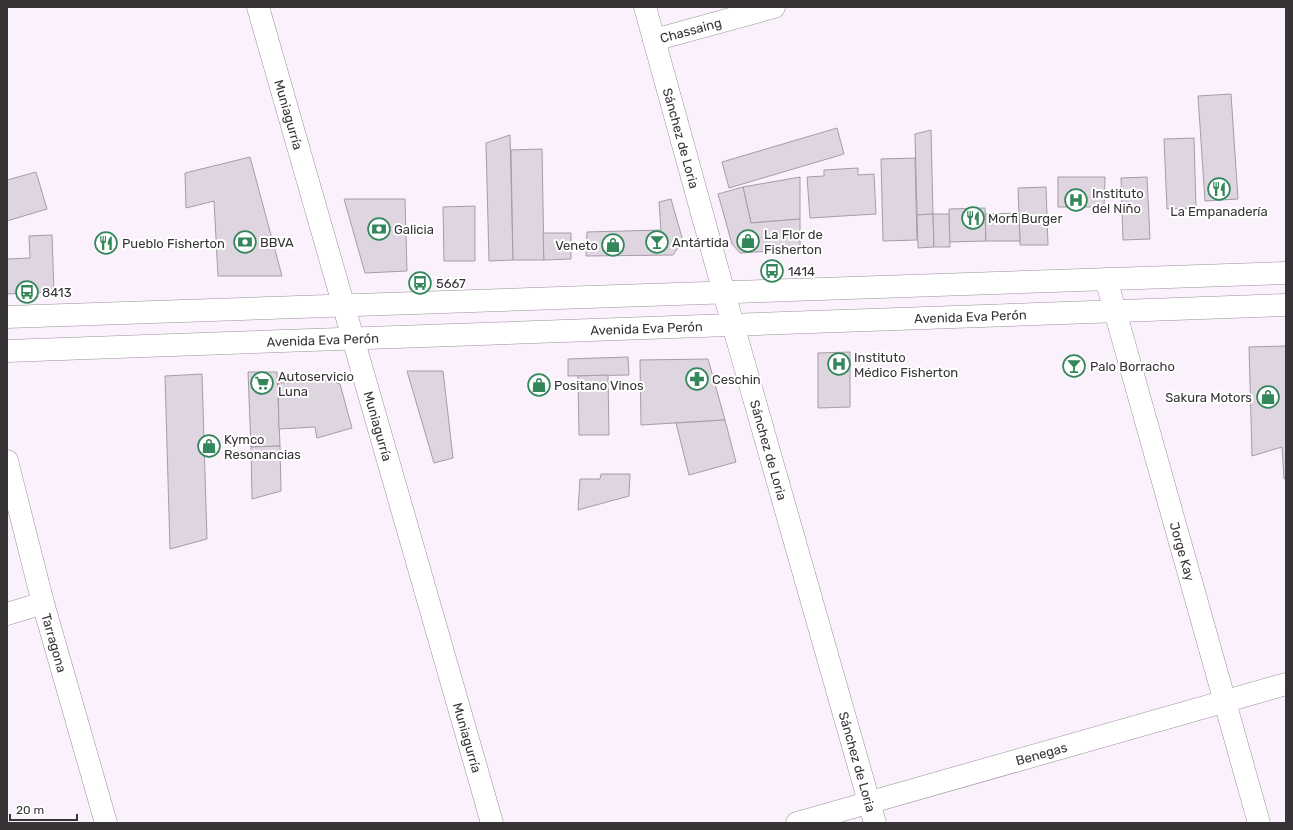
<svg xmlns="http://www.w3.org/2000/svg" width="1293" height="830" viewBox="0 0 1293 830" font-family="Rubik,sans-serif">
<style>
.building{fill:#dfd5e1;stroke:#a59ca7}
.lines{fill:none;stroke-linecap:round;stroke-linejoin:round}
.street-casing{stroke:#99909b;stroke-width:23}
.primary-casing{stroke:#99909b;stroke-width:23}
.street{stroke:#fff;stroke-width:22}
.primary{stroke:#fff;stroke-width:22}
.labels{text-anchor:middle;stroke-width:4;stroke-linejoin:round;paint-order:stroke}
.street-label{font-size:13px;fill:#373337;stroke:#fff}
.poi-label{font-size:13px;fill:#373337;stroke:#fff;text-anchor:start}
</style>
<rect width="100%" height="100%" fill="#fbf1fd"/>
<g class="building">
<polygon points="1231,94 1238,199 1205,201 1198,96"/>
<polygon points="837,128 844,154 729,188 722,162"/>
<polygon points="931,130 933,214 917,215 915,134"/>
<polygon points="510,135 513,260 489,261 486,143"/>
<polygon points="1194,138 1196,208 1167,209 1164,139"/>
<polygon points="542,149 544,260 513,260 511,150"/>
<polygon points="250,157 282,276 218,276 214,201 186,208 185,173"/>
<polygon points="915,158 917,240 883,241 881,159"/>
<polygon points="858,168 858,175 874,174 876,214 810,218 807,177 824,176 824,170"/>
<polygon points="36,172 47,209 7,221 7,180"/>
<polygon points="800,177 800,219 751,223 743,187"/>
<polygon points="1058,177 1105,177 1104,207 1058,207"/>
<polygon points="1147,177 1150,239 1123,240 1121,178"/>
<polygon points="743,187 751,223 800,219 800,249 740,253 732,244 718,194"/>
<polygon points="1046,187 1048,245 1020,245 1018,188"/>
<polygon points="344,199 405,199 407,271 365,273"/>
<polygon points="671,199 683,241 673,255 586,256 587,232 661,230 659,202"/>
<polygon points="475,206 475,261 444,261 443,207"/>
<polygon points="985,208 986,241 949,242 949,209"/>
<polygon points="1019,213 1020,241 986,241 985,214"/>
<polygon points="933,214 934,247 918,248 917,215"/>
<polygon points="933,214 949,214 950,247 934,247"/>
<polygon points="543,233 571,233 571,259 544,260"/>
<polygon points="52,235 54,292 7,294 7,259 30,258 29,236"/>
<polygon points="1286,346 1286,478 1284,479 1282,447 1252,456 1249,347"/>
<polygon points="850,352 850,407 818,408 818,353"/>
<polygon points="628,357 629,375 568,376 568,359"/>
<polygon points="708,359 725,420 641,425 640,360"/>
<polygon points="407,371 443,371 453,458 434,463"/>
<polygon points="248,372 277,372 280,446 251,447"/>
<polygon points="202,374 207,539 170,549 165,376"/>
<polygon points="608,375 609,435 579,435 578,376"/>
<polygon points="330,380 340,384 352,428 317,438 315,427 279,429 278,383"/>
<polygon points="725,420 736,462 689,475 676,423"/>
<polygon points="280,446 281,491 252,499 251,447"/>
<polygon points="601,474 630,474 629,496 578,510 580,479 600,479"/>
</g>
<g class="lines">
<g class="street-casing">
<g id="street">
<path id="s1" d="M258,7l234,816"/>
<path id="s2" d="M645,7l79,286 151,530"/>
<path id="s3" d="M654,40l120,-33"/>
<path id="s4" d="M1106,279l153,544"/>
<path id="s5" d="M7,461l36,142 63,220"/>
<polyline points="7,614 43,603"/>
<path id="s6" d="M797,823l489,-139"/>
</g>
</g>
<g class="primary-casing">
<g id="primary">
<polyline points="7,317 1286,273"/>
<path id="s7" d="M7,351l1279,-46"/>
</g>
</g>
<use href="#street" class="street"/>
<use href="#primary" class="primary"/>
</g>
<defs>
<g id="restaurant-ring" transform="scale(1.15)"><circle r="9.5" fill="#fff" stroke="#33875a" stroke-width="1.5"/><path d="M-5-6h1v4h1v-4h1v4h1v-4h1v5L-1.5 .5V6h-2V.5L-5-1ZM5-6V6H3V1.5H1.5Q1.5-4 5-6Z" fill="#33875a"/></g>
<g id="hospital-ring" transform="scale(1.15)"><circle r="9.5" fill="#fff" stroke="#33875a" stroke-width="1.5"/><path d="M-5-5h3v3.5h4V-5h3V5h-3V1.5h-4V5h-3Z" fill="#33875a"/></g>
<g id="bank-ring" transform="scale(1.15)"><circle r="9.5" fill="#fff" stroke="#33875a" stroke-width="1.5"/><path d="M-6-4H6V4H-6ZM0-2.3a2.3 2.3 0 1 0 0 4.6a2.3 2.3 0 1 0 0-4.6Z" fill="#33875a"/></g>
<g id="shop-ring" transform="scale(1.15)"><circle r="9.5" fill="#fff" stroke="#33875a" stroke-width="1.5"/><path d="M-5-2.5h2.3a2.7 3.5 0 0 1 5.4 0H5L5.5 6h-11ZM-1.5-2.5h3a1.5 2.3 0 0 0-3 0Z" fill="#33875a"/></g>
<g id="bar-ring" transform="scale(1.15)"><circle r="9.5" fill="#fff" stroke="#33875a" stroke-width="1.5"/><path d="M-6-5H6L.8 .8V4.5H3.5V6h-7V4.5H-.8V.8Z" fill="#33875a"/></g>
<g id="bus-ring" transform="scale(1.15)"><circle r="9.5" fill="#fff" stroke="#33875a" stroke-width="1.5"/><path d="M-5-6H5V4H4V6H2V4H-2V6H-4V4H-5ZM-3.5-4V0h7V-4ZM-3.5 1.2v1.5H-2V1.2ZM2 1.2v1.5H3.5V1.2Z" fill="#33875a"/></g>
<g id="pharmacy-ring" transform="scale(1.15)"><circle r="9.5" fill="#fff" stroke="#33875a" stroke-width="1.5"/><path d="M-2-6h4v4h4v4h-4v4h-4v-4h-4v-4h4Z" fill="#33875a"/></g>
<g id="supermarket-ring" transform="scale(1.15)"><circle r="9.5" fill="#fff" stroke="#33875a" stroke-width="1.5"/><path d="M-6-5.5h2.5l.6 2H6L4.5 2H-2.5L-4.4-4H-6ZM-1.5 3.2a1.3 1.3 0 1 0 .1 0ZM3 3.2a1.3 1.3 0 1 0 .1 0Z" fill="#33875a"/></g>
</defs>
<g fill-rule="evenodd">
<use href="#restaurant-ring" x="1219" y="189"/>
<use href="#hospital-ring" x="1076" y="200"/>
<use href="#restaurant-ring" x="973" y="218"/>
<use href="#bank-ring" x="379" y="229"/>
<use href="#shop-ring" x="748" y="241"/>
<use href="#bank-ring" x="245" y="242"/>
<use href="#bar-ring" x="657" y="242"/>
<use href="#restaurant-ring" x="106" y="243"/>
<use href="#shop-ring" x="613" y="245"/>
<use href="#bus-ring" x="772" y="271"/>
<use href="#bus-ring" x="420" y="283"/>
<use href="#bus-ring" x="27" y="292"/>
<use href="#hospital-ring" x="839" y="364"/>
<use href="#bar-ring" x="1074" y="366"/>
<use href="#pharmacy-ring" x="697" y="379"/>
<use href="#supermarket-ring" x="262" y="383"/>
<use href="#shop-ring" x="539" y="385"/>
<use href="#shop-ring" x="1268" y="397"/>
<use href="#shop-ring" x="209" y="446"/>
</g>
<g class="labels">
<g class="street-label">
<text dy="5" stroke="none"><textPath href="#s3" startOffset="38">Chassaing</textPath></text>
<text dy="5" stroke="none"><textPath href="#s1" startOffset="112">Muniagurría</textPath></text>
<text dy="5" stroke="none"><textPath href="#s2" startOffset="136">Sánchez de Loria</textPath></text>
<text dy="5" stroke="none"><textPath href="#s7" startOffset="964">Avenida Eva Perón</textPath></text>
<text dy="5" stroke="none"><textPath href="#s7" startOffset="640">Avenida Eva Perón</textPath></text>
<text dy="5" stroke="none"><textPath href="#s7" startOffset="316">Avenida Eva Perón</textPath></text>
<text dy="5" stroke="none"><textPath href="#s1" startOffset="436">Muniagurría</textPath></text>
<text dy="5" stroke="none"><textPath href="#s2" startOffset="460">Sánchez de Loria</textPath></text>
<text dy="5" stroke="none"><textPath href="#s4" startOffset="283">Jorge Kay</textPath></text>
<text dy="5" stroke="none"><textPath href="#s5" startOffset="188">Tarragona</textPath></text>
<text dy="5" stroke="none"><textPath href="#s1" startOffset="760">Muniagurría</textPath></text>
<text dy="5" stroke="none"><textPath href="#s6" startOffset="254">Benegas</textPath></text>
<text dy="5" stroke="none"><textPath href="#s2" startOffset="784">Sánchez de Loria</textPath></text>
</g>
<g class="poi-label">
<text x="1092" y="198">Instituto<tspan x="1092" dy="15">del Niño</tspan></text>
<text x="1219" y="216" text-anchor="middle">La Empanadería</text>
<text x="988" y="223">Morfi Burger</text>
<text x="394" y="234">Galicia</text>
<text x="764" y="239">La Flor de<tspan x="764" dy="15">Fisherton</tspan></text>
<text x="260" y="247">BBVA</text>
<text x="672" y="247">Antártida</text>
<text x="122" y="248">Pueblo Fisherton</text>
<text x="598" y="250" text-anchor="end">Veneto</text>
<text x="788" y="276">1414</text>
<text x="436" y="288">5667</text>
<text x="42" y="297">8413</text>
<text x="854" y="362">Instituto<tspan x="854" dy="15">Médico Fisherton</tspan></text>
<text x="1090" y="371">Palo Borracho</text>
<text x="278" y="381">Autoservicio<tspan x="278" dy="15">Luna</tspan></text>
<text x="712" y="384">Ceschin</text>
<text x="554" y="390">Positano Vinos</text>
<text x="1252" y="402" text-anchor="end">Sakura Motors</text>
<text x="224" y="444">Kymco<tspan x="224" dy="15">Resonancias</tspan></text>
</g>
</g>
<rect width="1293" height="830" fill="none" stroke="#373337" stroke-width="16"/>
<path d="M10 814v6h67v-6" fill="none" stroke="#373337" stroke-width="2"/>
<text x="16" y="814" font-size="12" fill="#373337" stroke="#ffffff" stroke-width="3" paint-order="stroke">20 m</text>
</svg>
